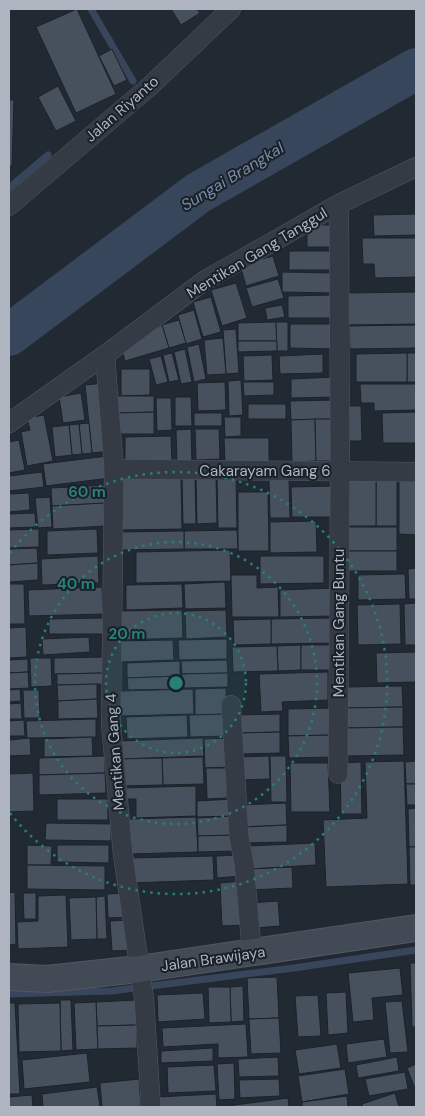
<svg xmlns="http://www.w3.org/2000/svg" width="425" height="1116" viewBox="0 0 425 1116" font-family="'DM Sans',sans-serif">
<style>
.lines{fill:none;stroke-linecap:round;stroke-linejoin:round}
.stream{stroke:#38465b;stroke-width:7}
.river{stroke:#38465b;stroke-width:42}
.building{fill:#47505d;stroke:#1c222a}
.minor-casing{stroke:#515862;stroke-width:20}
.secondary-casing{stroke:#515862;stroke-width:28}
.minor{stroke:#343b44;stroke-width:19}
.secondary{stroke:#424a56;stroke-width:26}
.ring{fill:none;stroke:#277f7a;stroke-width:2.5;stroke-dasharray:2.5 5}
.labels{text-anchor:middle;stroke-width:4;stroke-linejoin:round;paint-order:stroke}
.street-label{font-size:15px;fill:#aeb5c1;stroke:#1a2028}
.water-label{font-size:16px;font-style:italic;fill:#798da7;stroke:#1a2028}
.centre{fill:#277f7a;stroke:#1a2028;stroke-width:2.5}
.ring-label{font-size:15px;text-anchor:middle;font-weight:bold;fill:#277f7a;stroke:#1a2028;stroke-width:4;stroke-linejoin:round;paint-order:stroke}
</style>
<rect width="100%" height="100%" fill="#212933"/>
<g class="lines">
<g class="stream">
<polyline points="91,9 133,81"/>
<polyline points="9,188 48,155"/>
<polyline points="9,994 111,991 294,968 416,950"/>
</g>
<polyline class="river" points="9,335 198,193 416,69"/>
</g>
<g class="building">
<polygon points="77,9 116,94 76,113 36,27"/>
<polygon points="171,9 197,9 200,13 181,25"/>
<polygon points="112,49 127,80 114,86 99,56"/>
<polygon points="58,86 76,121 56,131 38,97"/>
<polygon points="9,100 14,100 12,166 9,166"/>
<polygon points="416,214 416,235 374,236 373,215"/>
<rect x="307" y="225" width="29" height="22"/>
<polygon points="362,238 416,238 416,277 375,278 374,264 363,264"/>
<rect x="289" y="251" width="43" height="19"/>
<polygon points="273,256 279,276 246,286 240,265"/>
<polygon points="282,272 333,273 333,293 282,292"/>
<polygon points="278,279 284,298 252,307 246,288"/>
<polygon points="236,283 247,318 222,326 211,290"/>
<polygon points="416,292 416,324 346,325 346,293"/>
<polygon points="333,295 333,318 288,318 288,296"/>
<polygon points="211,297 221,332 203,337 193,302"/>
<polygon points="282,305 285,317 267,320 265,308"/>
<polygon points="194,310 202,339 186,344 178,315"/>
<polygon points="179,320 186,343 169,348 162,325"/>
<polygon points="276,322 277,341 238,341 238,323"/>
<polygon points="276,322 288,322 288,351 277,351"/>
<polygon points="290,324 336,324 335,349 290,348"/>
<polygon points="162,325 169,348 125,361 121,347"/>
<polygon points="416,325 416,348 350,349 349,326"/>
<polygon points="236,329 239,373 226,374 223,330"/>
<polygon points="223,338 226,374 207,375 204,340"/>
<polygon points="238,341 277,341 277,351 238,352"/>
<polygon points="199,344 206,379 194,382 187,347"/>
<polygon points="185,349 192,382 181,384 174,352"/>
<polygon points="172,353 179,380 169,382 163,355"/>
<rect x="407" y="353" width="9" height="29"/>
<polygon points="407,353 407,382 356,382 356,354"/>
<polygon points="323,354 323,373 280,374 279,356"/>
<polygon points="272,355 273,380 244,381 243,356"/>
<polygon points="161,356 168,382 156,385 149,359"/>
<polygon points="121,369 150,369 150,395 121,396"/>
<polygon points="334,377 335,397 291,398 291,379"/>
<polygon points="241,380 243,415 229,416 228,381"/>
<polygon points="225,382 226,410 198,411 197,383"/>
<polygon points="243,382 274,382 274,395 244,396"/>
<polygon points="104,383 111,451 92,453 85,385"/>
<polygon points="360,384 416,384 416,410 374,411 374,403 361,403"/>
<polygon points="81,393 85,420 63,423 59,397"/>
<polygon points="117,396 154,396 154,412 118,413"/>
<polygon points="175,397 191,397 192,426 175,426"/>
<polygon points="156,398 171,398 172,430 157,431"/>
<polygon points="335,400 335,419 291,420 290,401"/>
<rect x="248" y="404" width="38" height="15"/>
<polygon points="343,406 361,406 362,441 344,441"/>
<polygon points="154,412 154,434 118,434 118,413"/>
<polygon points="416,412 416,443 383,443 382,413"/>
<rect x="194" y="413" width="28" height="13"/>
<polygon points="44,415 53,461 27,466 21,432 30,430 27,418"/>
<polygon points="224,417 241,417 241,436 225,437"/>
<polygon points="315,419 316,461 292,462 291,420"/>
<polygon points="315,419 335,419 337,461 316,461"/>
<polygon points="89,423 92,453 82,454 79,424"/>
<polygon points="79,424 82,454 72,455 69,425"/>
<polygon points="69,425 72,455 55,457 52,427"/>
<polygon points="191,429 192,464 177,464 176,430"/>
<polygon points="195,429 219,429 220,459 196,460"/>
<polygon points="171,436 172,462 125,462 125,437"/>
<polygon points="224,438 269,438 269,463 225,464"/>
<polygon points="19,440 25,470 9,473 9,442"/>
<polygon points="107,456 110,478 46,486 43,464"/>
<polygon points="42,472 44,487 9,491 9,476"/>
<polygon points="195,476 196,524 183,524 182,477"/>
<polygon points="196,476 216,476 217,523 197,524"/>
<polygon points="217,476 236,476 237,528 218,528"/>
<polygon points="397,477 397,526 376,526 376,478"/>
<polygon points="116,478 181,478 182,529 117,530"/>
<rect x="344" y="478" width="32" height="48"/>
<polygon points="289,479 290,518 270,518 269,480"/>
<polygon points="399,480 416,480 416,535 399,534"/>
<polygon points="108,485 109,503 52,506 51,488"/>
<polygon points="332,486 333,517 292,517 291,487"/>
<polygon points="238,492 268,492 269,551 238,551"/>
<polygon points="29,493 30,510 9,512 9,494"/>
<polygon points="50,497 52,527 38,528 35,498"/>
<polygon points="104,503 105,526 53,529 52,506"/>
<polygon points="35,513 36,527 9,528 9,514"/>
<polygon points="316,521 317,552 270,553 270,522"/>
<rect x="343" y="527" width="54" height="24"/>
<polygon points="39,529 39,547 9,548 9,530"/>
<polygon points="97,529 98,553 47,555 47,531"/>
<polygon points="237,530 238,549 184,549 184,531"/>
<polygon points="184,531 184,549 119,550 119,532"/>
<polygon points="37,548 38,563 9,565 9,549"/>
<polygon points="230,550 231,581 136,583 136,552"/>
<rect x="343" y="551" width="54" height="20"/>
<polygon points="98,556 99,583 42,585 41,559"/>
<polygon points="260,556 324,556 324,583 260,584"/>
<polygon points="38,563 38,580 9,582 9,565"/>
<polygon points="416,568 416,599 409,599 408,569"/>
<polygon points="405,574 406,599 358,600 358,575"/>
<polygon points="231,575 257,575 257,588 278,587 279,617 232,617"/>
<polygon points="225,582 226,608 185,609 184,584"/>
<polygon points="9,584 24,584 25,624 9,624"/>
<polygon points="182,584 183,608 126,610 126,585"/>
<polygon points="102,587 103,614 29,616 28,590"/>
<polygon points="334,588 335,616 280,617 280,590"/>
<polygon points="416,603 416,645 405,645 404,604"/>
<polygon points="400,604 401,644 358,645 357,605"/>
<polygon points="182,610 183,638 119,640 118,611"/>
<polygon points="226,610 227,637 186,639 185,611"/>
<polygon points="103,618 104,634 49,634 49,619"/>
<polygon points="333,618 334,643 271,644 271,619"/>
<polygon points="271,619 271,644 234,645 233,620"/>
<polygon points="26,627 27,657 9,658 9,628"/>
<polygon points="89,637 90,652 43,655 42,639"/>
<polygon points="227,639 227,659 179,660 178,640"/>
<polygon points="173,640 174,660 120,662 119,641"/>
<polygon points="301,645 301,670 278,671 277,646"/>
<rect x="301" y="645" width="33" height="25"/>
<polygon points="277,646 278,671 233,672 232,647"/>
<polygon points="416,652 416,682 377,683 376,653"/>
<polygon points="107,657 107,673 54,674 54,658"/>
<polygon points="30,658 51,658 52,686 31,687"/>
<polygon points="28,659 28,672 9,673 9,660"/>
<polygon points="227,660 228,673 182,674 181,661"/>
<polygon points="180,661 180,676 127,678 127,663"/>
<polygon points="28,672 29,688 9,689 9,673"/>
<polygon points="328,672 328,700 282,702 283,711 261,712 259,674"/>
<polygon points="104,673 104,684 57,685 57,674"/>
<polygon points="228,673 228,687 182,688 182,674"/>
<polygon points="180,676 180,689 128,690 127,678"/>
<polygon points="97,684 97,699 58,701 57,685"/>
<polygon points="402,686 403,707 345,708 345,687"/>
<polygon points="226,688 227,714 195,715 195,689"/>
<polygon points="20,689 21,701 9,702 9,690"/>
<polygon points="193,689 194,714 120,716 120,691"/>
<polygon points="23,690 39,690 40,718 24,718"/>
<polygon points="97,699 98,718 58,719 58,701"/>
<polygon points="21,703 22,719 9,719 9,704"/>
<polygon points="403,707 403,727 345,728 345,708"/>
<polygon points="333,708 333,735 288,736 288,709"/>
<polygon points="227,714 228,736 190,737 189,715"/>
<polygon points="280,714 280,732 239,733 239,715"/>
<polygon points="187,715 188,737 127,739 126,717"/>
<polygon points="96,719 96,737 27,738 26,721"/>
<polygon points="24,720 25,736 9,736 9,721"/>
<polygon points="403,727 404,755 346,756 345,728"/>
<polygon points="280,732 280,753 240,754 239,733"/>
<polygon points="333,735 334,757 289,758 288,736"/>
<polygon points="92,737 93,756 44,757 44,739"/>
<polygon points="30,738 31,755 9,756 9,740"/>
<polygon points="203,738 204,756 120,759 120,741"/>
<polygon points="229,738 230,767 205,768 204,739"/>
<polygon points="105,756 105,773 39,775 39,758"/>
<polygon points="269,756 270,779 240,780 239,757"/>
<polygon points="270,756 286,756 287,802 271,802"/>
<polygon points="203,757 204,784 163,785 162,758"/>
<polygon points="162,758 163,785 119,786 118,759"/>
<polygon points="404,761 408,884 326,887 323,820 367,818 365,762"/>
<polygon points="416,761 416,784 406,784 405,762"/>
<polygon points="361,762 362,814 341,814 340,763"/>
<polygon points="290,763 328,763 330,812 291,812"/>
<polygon points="206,768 226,768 227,798 207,799"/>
<polygon points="33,773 34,811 9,812 9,774"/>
<polygon points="105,773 106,793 39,795 39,775"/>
<polygon points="406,784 416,784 416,805 407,805"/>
<polygon points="196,786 196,816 136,818 136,799 124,799 123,788"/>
<rect x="57" y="799" width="51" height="21"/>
<polygon points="233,799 234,816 197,817 197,801"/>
<polygon points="286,803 287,825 242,827 241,805"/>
<polygon points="416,808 416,847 409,847 408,809"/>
<polygon points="235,816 236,835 198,836 197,818"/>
<polygon points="196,817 198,852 130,854 129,819"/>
<polygon points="46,823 111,824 111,841 45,840"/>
<polygon points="287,825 287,842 246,843 245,827"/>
<polygon points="236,835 236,851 198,852 198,836"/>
<polygon points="315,843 316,865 250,869 248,846"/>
<polygon points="27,845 52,846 51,865 27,865"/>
<polygon points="57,845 109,845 109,863 57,862"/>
<polygon points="409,847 416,847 416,885 410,885"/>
<polygon points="240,855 241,876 217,878 216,856"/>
<polygon points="213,856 214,880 130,883 129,858"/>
<polygon points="27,865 105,866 105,890 27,889"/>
<polygon points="292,867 293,888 250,890 249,869"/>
<polygon points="243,881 246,925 222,926 220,883"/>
<polygon points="15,892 16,944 9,945 9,893"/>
<polygon points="23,893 36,893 36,919 24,919"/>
<polygon points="125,893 127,917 108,918 107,894"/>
<polygon points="66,895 68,947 18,949 17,922 38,921 38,896"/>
<polygon points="105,896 107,939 97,939 96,897"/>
<polygon points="96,897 97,939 71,940 69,898"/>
<polygon points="278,901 280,926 254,928 251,903"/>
<polygon points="131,920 133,950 112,951 110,921"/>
<polygon points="410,963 416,963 416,1027 412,1027"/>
<polygon points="400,968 403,995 372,998 374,1020 353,1022 348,973"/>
<polygon points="277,977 279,1018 249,1019 247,978"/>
<polygon points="243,986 244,1021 231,1022 230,987"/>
<polygon points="208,987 230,987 231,1022 209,1023"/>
<polygon points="346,992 348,1033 328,1035 326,993"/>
<polygon points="203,993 205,1019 158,1022 157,995"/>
<polygon points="318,995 321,1036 298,1037 295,996"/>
<polygon points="60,1000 71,1000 73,1050 61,1051"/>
<polygon points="136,1000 137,1025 97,1026 96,1002"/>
<polygon points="402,1001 408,1052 390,1053 385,1002"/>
<polygon points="96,1002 98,1049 76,1050 74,1003"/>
<polygon points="9,1003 15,1003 20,1094 9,1094"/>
<polygon points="60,1003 61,1051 19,1052 18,1004"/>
<polygon points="279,1018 281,1053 251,1054 249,1019"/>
<polygon points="246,1024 248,1057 218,1058 218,1044 163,1047 162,1028"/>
<polygon points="137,1025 137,1048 98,1049 97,1026"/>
<polygon points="384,1039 387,1057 348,1063 346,1044"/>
<polygon points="337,1044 341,1068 299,1074 295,1050"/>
<polygon points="213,1048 213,1061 161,1063 161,1051"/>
<polygon points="87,1053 90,1082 24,1089 22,1060"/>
<polygon points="278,1057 279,1076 239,1077 238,1059"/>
<polygon points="397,1057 399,1071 358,1078 356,1065"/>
<polygon points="234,1063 235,1099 219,1100 217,1064"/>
<polygon points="416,1064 416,1091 407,1068"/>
<polygon points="214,1065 216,1091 168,1093 167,1067"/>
<polygon points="345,1069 349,1094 302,1102 298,1076"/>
<polygon points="405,1072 408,1089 369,1096 365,1079"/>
<polygon points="139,1079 141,1107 102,1107 100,1083"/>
<polygon points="279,1079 280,1096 240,1098 239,1080"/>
<polygon points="97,1087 100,1107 43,1107 42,1094"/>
<polygon points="395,1093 399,1107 363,1107 362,1104"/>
<polygon points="216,1094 217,1107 157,1107 157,1097"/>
<polygon points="32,1095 33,1107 9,1107 9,1097"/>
<polygon points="347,1096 348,1107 302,1107 302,1102"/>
<polygon points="288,1098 289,1107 220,1107"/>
</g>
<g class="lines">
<g class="minor-casing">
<g id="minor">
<polyline points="9,206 149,87 231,9"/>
<polyline points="105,355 114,469 111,724 123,855 144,999 151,1107"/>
<polyline points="9,423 105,355 204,281 339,204 416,167"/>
<polyline points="114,469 416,472"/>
<polyline points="231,705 239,837 244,863 252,953"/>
<polyline points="338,774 340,471 339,204"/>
</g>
</g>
<g class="secondary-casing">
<polyline id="secondary" points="9,977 47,979 139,969 416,928"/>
</g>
<use href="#minor" class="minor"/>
<use href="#secondary" class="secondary"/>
</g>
<circle cx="176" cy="683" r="70" fill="#277f7a" fill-opacity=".12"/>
<g class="ring">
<circle cx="176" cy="683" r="70"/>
<circle cx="176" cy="683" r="141"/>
<path d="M10 553A211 211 0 1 1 10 813"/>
</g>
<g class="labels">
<g class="street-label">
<text transform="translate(122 109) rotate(-41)" y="5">Jalan Riyanto</text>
<text transform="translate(257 253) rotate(-31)" y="5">Mentikan Gang Tanggul</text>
<text x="265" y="476">Cakarayam Gang 6</text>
<text transform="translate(339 623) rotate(-90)" y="5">Mentikan Gang Buntu</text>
<text transform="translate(115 752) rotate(-94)" y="5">Mentikan Gang 4</text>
<text transform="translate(213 959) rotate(-8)" y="5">Jalan Brawijaya</text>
</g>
<g class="water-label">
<text transform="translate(232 176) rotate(-31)" y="6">Sungai Brangkal</text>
</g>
</g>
<circle cx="176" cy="683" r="8" class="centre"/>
<g class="ring-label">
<text x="87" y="497">60 m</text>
<text x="76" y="589">40 m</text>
<text x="127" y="639">20 m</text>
</g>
<rect width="425" height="1116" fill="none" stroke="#aeb5c1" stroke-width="20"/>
</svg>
